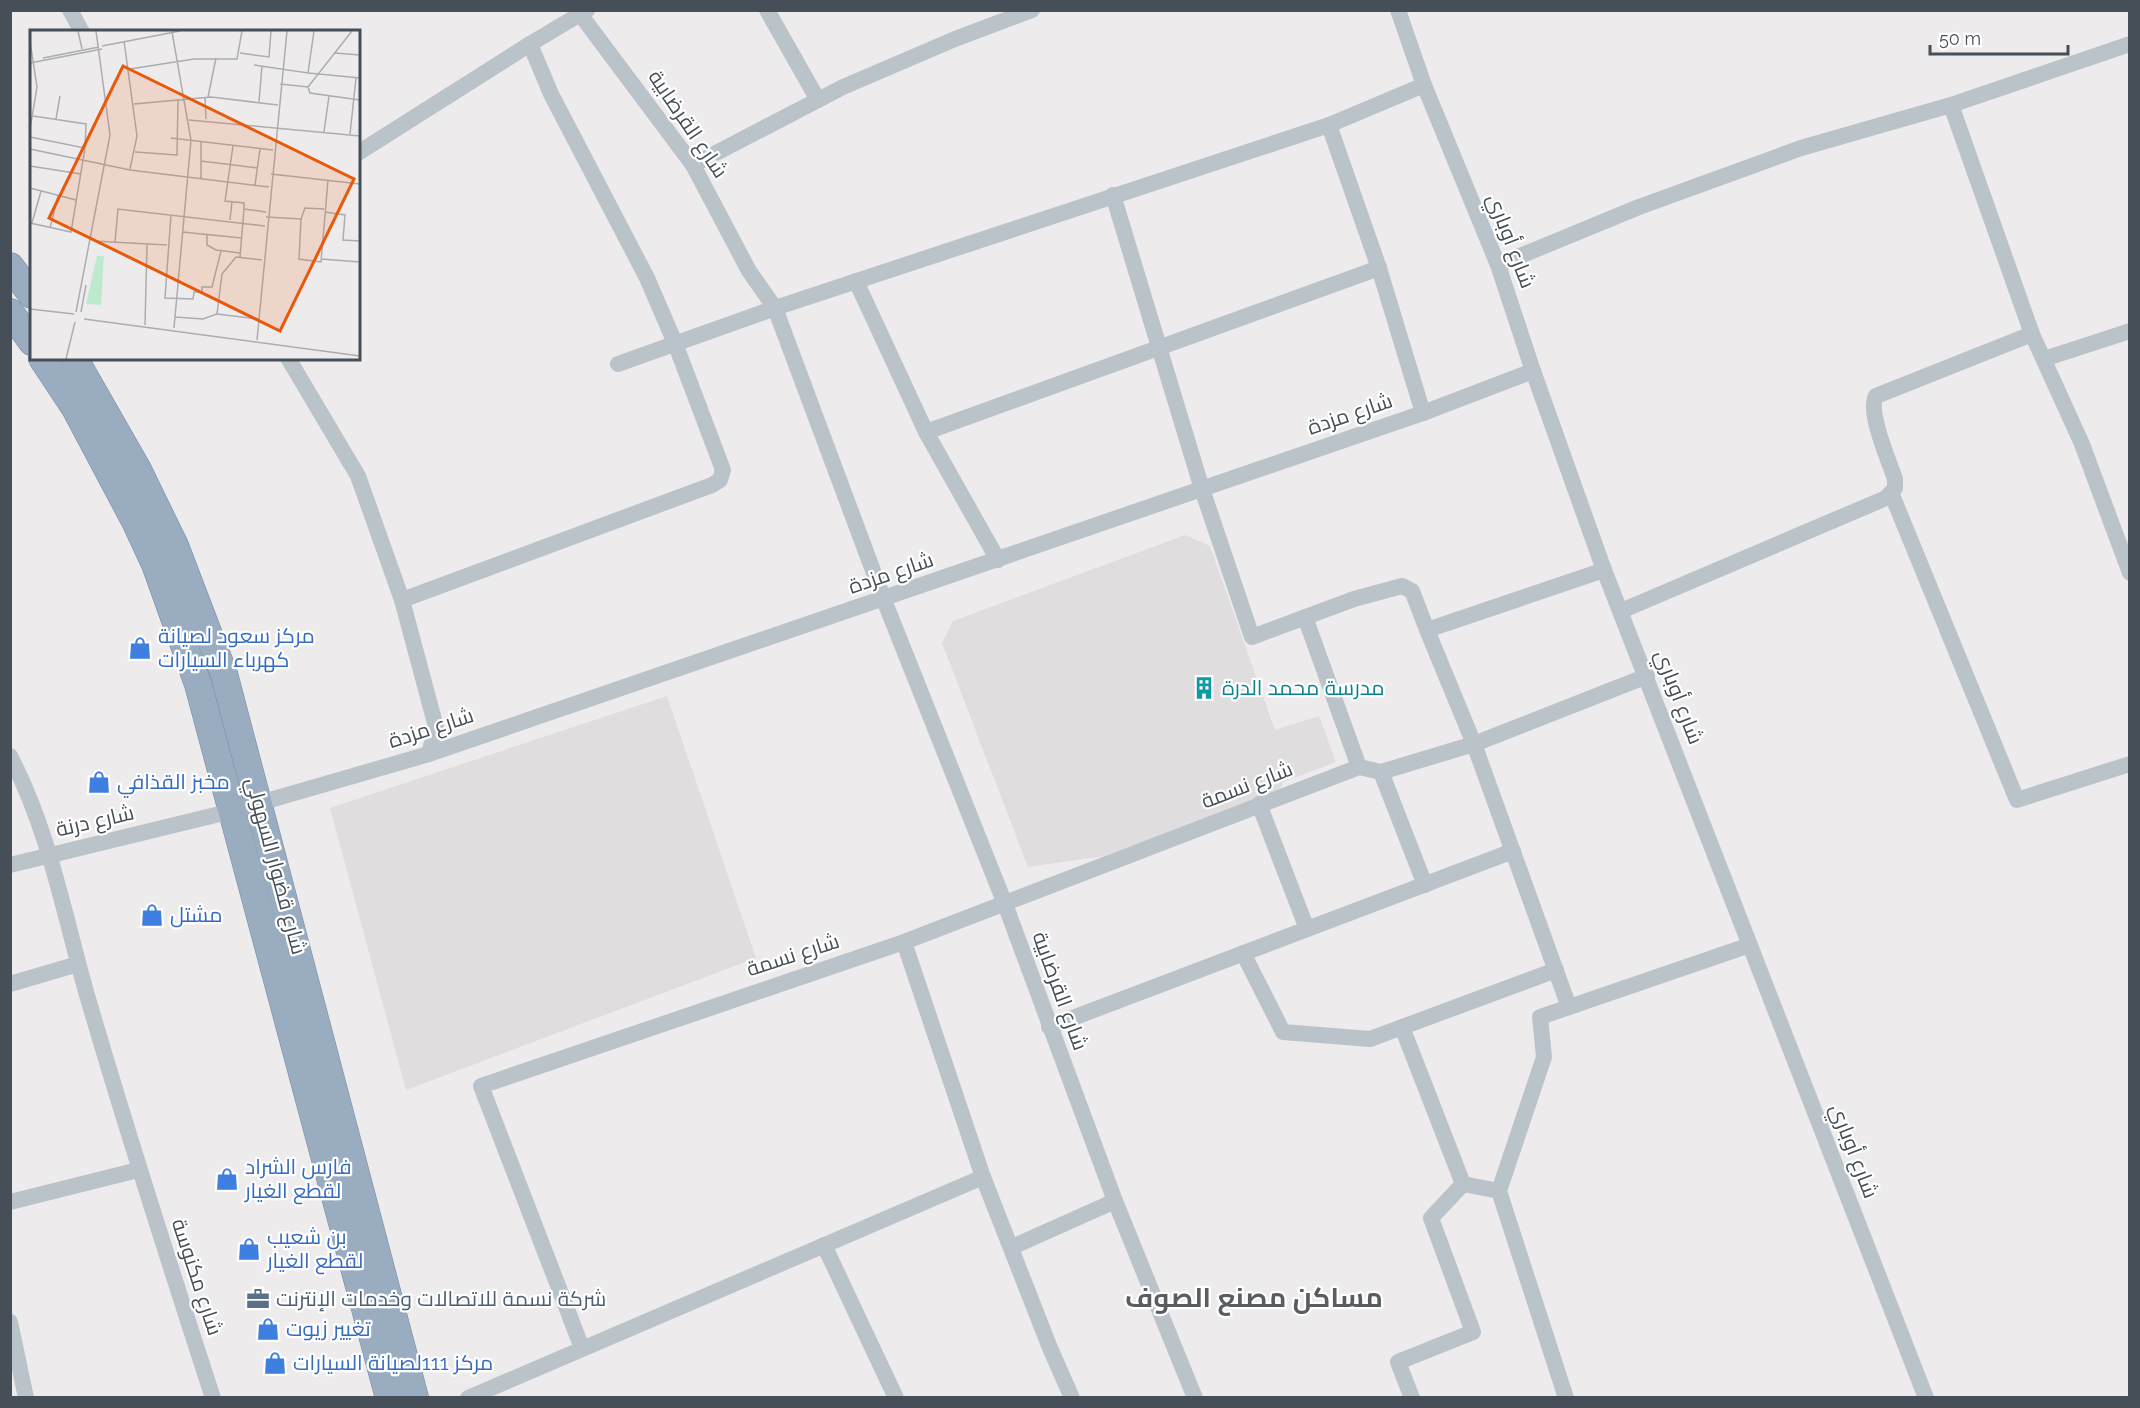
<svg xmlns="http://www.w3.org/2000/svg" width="2140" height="1408" viewBox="0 0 2140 1408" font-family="Raleway,Cairo,sans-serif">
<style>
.education{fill:#dfdddd}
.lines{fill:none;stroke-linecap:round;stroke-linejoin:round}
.trunk-casing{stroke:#7289a3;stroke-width:28}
.minor{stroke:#bbc3ca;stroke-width:16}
.trunk{stroke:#9aacc0;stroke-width:27}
.labels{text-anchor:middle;stroke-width:4.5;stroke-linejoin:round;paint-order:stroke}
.street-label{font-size:21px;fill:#464f57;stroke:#fff}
.shop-label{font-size:21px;fill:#366cbe;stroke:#fff;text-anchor:start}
.culture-label{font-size:21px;fill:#0d838f;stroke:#fff;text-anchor:start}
.service-label{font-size:21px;fill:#4e5e75;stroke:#fff;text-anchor:start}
.district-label{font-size:27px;font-weight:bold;fill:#595c60;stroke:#fff}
.inset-road{fill:none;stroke:#abadb0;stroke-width:1.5}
.view{fill:#e8590c;fill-opacity:0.15;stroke:#e8590c;stroke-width:3}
.inset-edge{fill:none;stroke:#464f57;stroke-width:3}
</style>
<rect width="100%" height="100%" fill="#eeebec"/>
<g class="education">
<polygon points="1185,535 1210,546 1275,730 1319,716 1336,762 1283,782 1279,792 1104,856 1028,867 942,643 953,621"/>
<polygon points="667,696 756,958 406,1090 330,808"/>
</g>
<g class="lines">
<g class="trunk-casing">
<g id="trunk">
<polyline points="10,266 32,295"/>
<polyline points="10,312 32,342"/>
<polyline points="42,358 75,408 136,523 155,564 198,684 389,1398"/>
<polyline points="74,358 138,470 175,546 224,674 415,1398"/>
</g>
</g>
<g class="minor">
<polyline points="70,10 82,32"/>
<polyline points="577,10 693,165 749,271 775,308 884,600 1005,904 1115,1201 1195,1398"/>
<polyline points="767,10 818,100"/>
<polyline points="1398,10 1424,85 1498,265 1533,371 1604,570 1926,1398"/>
<polyline points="1951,105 2032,334 2082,444 2130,573"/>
<polyline points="1329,125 1379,268 1423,413"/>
<polyline points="358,153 530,44 587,10"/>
<polyline points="693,165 843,87 955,39 1032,10"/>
<polyline points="1113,195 1202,489 1252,637 1354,599 1402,586 1412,591 1427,630 1604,570"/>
<polyline points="1498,265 1639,207 1801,148 1951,105 2130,44"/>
<polyline points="856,281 926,432"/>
<polyline points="288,358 358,476 402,600 436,727 429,754"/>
<polyline points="2044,359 2130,331"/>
<polyline points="618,364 775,308 1329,125 1424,85"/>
<polyline points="1892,495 2017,800 2130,764"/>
<polyline points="998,560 926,432 1379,268"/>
<polyline points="402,600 712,485 720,480 723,470 675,343 647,278 551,94 530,44"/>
<path d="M1621,611l265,-113 9,-10v-9c-6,-18 -28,-67 -19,-83l156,-62"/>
<polyline points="1305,617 1359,767"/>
<polyline points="1427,630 1474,744 1569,1007"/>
<path d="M10,756c40,76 55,164 79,246 39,133 81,264 124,396"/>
<polyline points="1381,772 1474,744 1647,676"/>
<polyline points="1381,772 1425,885"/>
<polyline points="1259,804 1307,929"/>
<polyline points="10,865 232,811 429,754 1423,413 1533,371"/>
<polyline points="904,942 983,1177 1050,1348 1072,1398"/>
<polyline points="1243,953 1283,1032 1370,1039 1556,970"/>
<polyline points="10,984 78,964"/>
<polyline points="1049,1027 1513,851"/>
<polyline points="1402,1027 1463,1184 1431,1218 1473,1332 1398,1362 1412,1398"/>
<polyline points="1463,1184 1499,1191"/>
<polyline points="10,1202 138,1170"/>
<polyline points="824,1245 896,1398"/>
<polyline points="1012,1247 1115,1201"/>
<polyline points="10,1322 26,1398"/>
<polyline points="582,1348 481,1086 904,942 1359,767 1381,772"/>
<polyline points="468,1398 983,1177"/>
<polyline points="1566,1398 1499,1191 1544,1057 1540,1017 1750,945"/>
</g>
<use href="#trunk" class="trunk"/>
</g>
<defs>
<g id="shop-bare" transform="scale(1.8)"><path d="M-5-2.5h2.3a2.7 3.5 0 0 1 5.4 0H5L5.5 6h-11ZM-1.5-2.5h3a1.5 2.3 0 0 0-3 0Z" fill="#3f7fe0" stroke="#fff" stroke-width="2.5" paint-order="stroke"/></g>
<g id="building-bare" transform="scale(1.8)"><path d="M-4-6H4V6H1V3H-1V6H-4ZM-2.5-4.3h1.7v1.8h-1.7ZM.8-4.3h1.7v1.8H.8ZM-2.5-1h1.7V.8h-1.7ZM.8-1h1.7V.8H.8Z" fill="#0f9aa8" stroke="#fff" stroke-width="2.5" paint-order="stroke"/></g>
<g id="office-bare" transform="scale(1.8)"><path d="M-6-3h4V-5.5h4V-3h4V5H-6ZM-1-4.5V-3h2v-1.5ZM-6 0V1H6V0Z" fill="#5c6f8a" stroke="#fff" stroke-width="2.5" paint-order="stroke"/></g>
</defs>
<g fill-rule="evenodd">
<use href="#shop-bare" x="140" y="648"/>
<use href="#building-bare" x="1204" y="688"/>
<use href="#shop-bare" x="99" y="782"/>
<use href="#shop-bare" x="152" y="915"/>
<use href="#shop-bare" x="227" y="1179"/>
<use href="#shop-bare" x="249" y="1249"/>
<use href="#office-bare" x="258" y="1299"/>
<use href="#shop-bare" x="268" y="1329"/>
<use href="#shop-bare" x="275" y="1363"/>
</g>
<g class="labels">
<g class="street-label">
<text transform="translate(688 124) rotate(56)" y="7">شارع القرضابية</text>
<text transform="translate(1511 241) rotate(69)" y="7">شارع أوباري</text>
<text transform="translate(1350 414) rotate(-19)" y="7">شارع مزدة</text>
<text transform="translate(891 573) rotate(-19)" y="7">شارع مزدة</text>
<text transform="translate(1679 697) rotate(69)" y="7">شارع أوباري</text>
<text transform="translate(431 728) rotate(-18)" y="7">شارع مزدة</text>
<text transform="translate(1247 785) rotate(-21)" y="7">شارع نسمة</text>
<text transform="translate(95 821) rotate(-13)" y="7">شارع درنة</text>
<text transform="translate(276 866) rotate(75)" y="7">شارع قضوار السهولي</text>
<text transform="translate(793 955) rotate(-18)" y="7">شارع نسمة</text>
<text transform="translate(1060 991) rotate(70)" y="7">شارع القرضابية</text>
<text transform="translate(1854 1151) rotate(69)" y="7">شارع أوباري</text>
<text transform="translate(197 1277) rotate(72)" y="7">شارع مكنوسة</text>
</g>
<g class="shop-label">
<text x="158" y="643">مركز سعود لصيانة<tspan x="158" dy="24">كهرباء السيارات</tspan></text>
<text x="117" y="789">مخبز القذافي</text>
<text x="170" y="922">مشتل</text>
<text x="245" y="1174">فارس الشراد<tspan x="245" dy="24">لقطع الغيار</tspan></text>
<text x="267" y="1244">بن شعيب<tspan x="267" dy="24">لقطع الغيار</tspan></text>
<text x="286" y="1336">تغيير زيوت</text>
<text x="293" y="1370">مركز 111لصيانة السيارات</text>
</g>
<g class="culture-label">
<text x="1222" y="695">مدرسة محمد الدرة</text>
</g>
<g class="service-label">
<text x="276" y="1306">شركة نسمة للاتصالات وخدمات الإنترنت</text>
</g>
<g class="district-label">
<text x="1254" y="1307">مساكن مصنع الصوف</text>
</g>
</g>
<g transform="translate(30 30)">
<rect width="330" height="330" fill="#eeebec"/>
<path d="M67,226h7l-3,49 -15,-1z" fill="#bceace"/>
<path class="inset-road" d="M48,1l4,18M142,2l19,108 -17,188M0,11l7,46 -7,42M94,11l13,95 -7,33M72,16l78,-15M210,23l29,4 2,-26M305,23l25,2M13,28l56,-11M0,33l72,-14M224,35l54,8 6,-42M100,39l64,-10h43l5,-28M278,43l52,5M250,54l28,3 44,-56M278,57l2,6 50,7M175,67l1,22M178,67l8,-39M229,72l3,-36M104,74l77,-7 67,8M3,86l53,8 -1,24M26,89l4,-23M159,90l171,16M294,102l5,-36M320,104l6,-56M0,107l55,11 -14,84 -41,-9M141,108l102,12M203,116l-8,55 19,2v6l22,3M0,119l100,21 139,17M105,122l42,3 1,-56M171,131v-20M0,136l51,8M241,144l89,10M171,149v-18l57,7M225,155l5,-36M0,158l46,12M295,182l20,3 -2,25 17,1M141,185l-6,83 28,1 1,-7h8v-5h10l9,-36M236,187l35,2 4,-11 19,1M271,189l-2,40 22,3 7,-82M200,190l2,-19M2,193l9,-32M20,198l8,-32M152,202l60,6M177,204v11l9,5 24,3M64,211l73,4M85,212l3,-33 147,17M210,227l4,-48M291,229l39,3M0,279l44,5M46,282l34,-177 -14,-104M51,282l5,-27M187,284l41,5M145,287l28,2 14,-5 5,-40 14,-17 26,3M54,289l276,37M115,295l2,-81M227,310l30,-309M36,329l9,-37"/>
<path class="view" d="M93,36l231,113 -74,152 -231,-113z"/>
<rect width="330" height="330" class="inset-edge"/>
</g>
<rect width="2140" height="1408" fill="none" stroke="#464f57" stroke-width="24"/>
<path d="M1930 45v9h138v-9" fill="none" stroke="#464f57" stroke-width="3"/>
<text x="1939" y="45" font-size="18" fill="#464f57" stroke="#ffffff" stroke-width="4.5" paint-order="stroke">50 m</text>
</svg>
